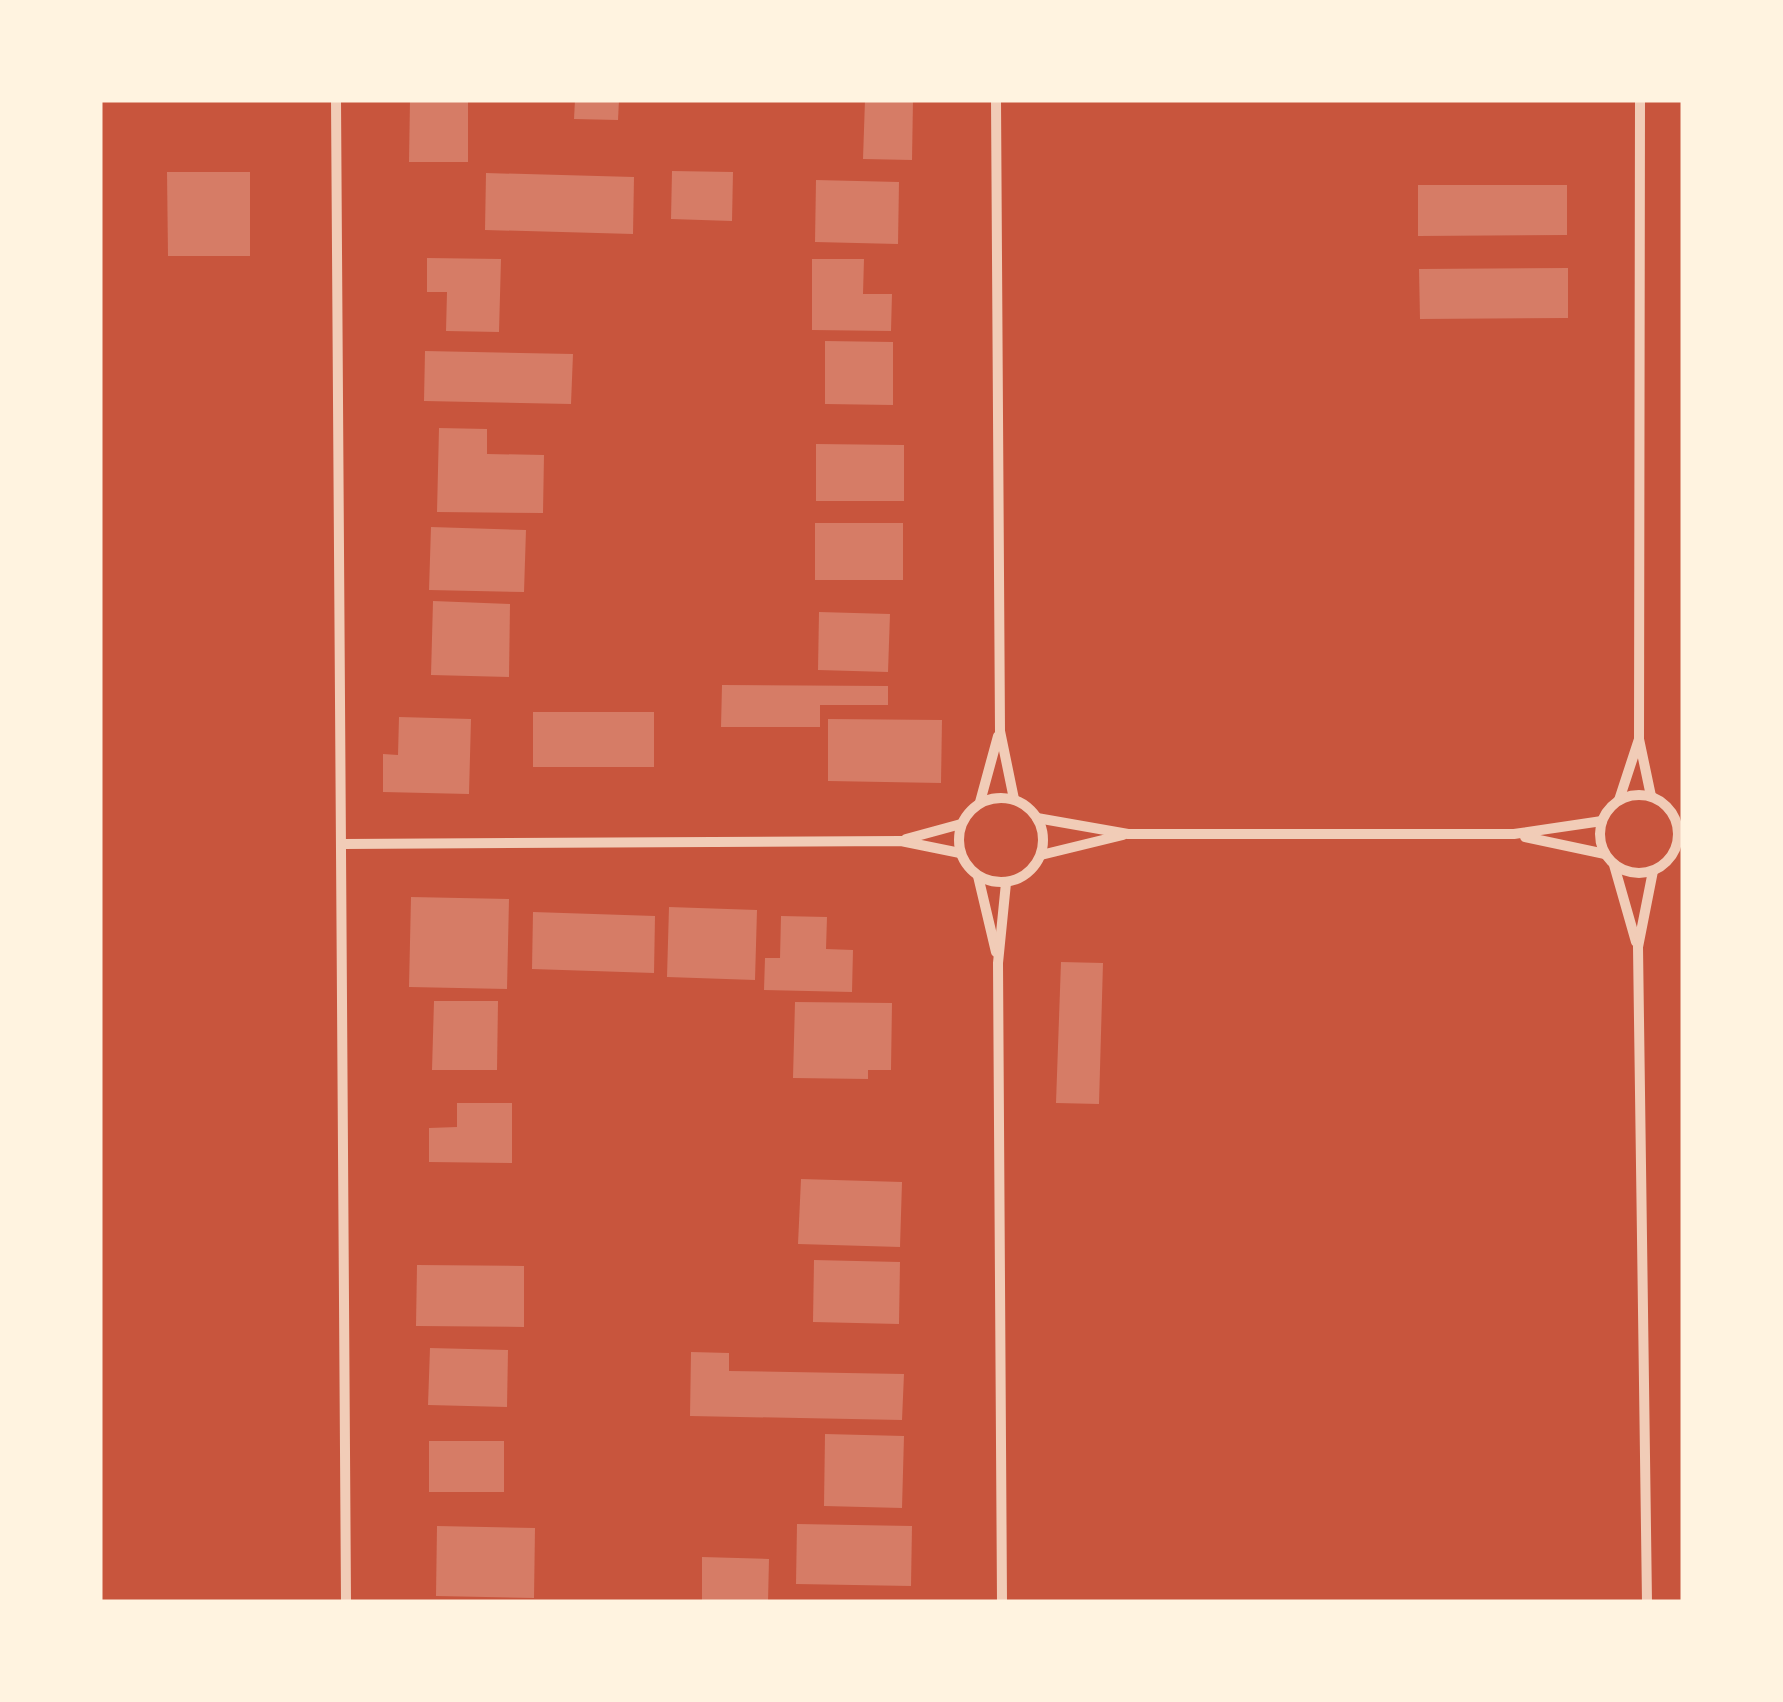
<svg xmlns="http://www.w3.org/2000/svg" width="1783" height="1702" viewBox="0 0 1783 1702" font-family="Figtree,sans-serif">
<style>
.building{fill:#d67c66}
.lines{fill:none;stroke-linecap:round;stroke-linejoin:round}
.minor{stroke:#f1ccb7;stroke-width:10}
</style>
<rect width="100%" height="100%" fill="#c8553d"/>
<g class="building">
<polygon points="410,100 468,100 468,162 409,162"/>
<polygon points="575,100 619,100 618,120 574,119"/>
<polygon points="865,100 913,100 912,160 863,159"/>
<polygon points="672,171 733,172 732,221 671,219"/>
<polygon points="167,172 250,172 250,256 168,256"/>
<polygon points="486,173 634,177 633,234 485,230"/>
<polygon points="816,180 899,182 898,244 815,242"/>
<polygon points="1418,185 1567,185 1567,235 1418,236"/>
<polygon points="427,258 501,259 499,332 446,331 447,292 427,292"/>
<polygon points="812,259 864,259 863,294 892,294 891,331 812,330"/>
<polygon points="1568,268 1568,318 1420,319 1419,269"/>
<polygon points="825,341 893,342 893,405 825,404"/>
<polygon points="425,351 573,354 571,404 424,401"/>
<polygon points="439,428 487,429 487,454 544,455 543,513 437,512"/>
<polygon points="816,444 904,445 904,501 816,501"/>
<rect x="815" y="523" width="88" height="57"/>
<polygon points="431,527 526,530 524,592 429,590"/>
<polygon points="433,601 510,604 509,677 431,675"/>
<polygon points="819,612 890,614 888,672 818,670"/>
<polygon points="722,685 888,686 888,705 820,705 820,727 721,727"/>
<rect x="533" y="712" width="121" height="55"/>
<polygon points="399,717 471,719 469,794 383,792 383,754 398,755"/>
<polygon points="828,719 942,720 941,783 828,781"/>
<polygon points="411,897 509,899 507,989 409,987"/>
<polygon points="669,907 757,910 755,980 667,977"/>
<polygon points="533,912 655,916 654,973 532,969"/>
<polygon points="781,916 827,917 826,949 853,950 852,992 764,990 765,958 780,958"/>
<polygon points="1061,962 1103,963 1099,1104 1056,1103"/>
<polygon points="434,1001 498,1001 497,1070 432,1070"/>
<polygon points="795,1002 892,1003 891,1070 868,1070 868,1079 793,1078"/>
<polygon points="457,1103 512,1103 512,1163 429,1162 429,1128 457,1127"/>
<polygon points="801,1179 902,1182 900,1247 798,1244"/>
<polygon points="814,1260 900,1262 899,1324 813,1322"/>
<polygon points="417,1265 524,1266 524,1327 416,1326"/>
<polygon points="430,1348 508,1350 507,1407 428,1405"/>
<polygon points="691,1352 729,1353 729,1371 904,1374 902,1420 690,1416"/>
<polygon points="825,1434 904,1436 902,1508 824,1506"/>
<rect x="429" y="1441" width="75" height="51"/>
<polygon points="797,1524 912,1526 911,1586 796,1584"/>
<polygon points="437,1526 535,1528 534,1598 436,1596"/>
<polygon points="702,1557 769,1559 768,1602 702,1602"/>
</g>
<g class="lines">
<g class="minor">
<polyline points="336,100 346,1602"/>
<polyline points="996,100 1000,731 1014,799"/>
<polyline points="1640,100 1639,739 1651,796"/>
<circle cx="1639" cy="834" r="39"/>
<circle cx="1001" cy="840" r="42"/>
<polyline points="1619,800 1639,739"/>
<polyline points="980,802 998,736"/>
<polyline points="1037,818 1128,834 1514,834 1602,821"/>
<polyline points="1525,837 1605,854"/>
<polyline points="906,839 961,824"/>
<polyline points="343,844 901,841 960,853"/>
<polyline points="1041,855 1123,835"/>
<polyline points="1614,865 1636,942"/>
<polyline points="978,876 996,952"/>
<polyline points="1002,1602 998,963 1006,883"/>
<polyline points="1647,1602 1638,947 1653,871"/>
</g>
</g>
<rect width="1783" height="1702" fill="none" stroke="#fff3e0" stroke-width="205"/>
</svg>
